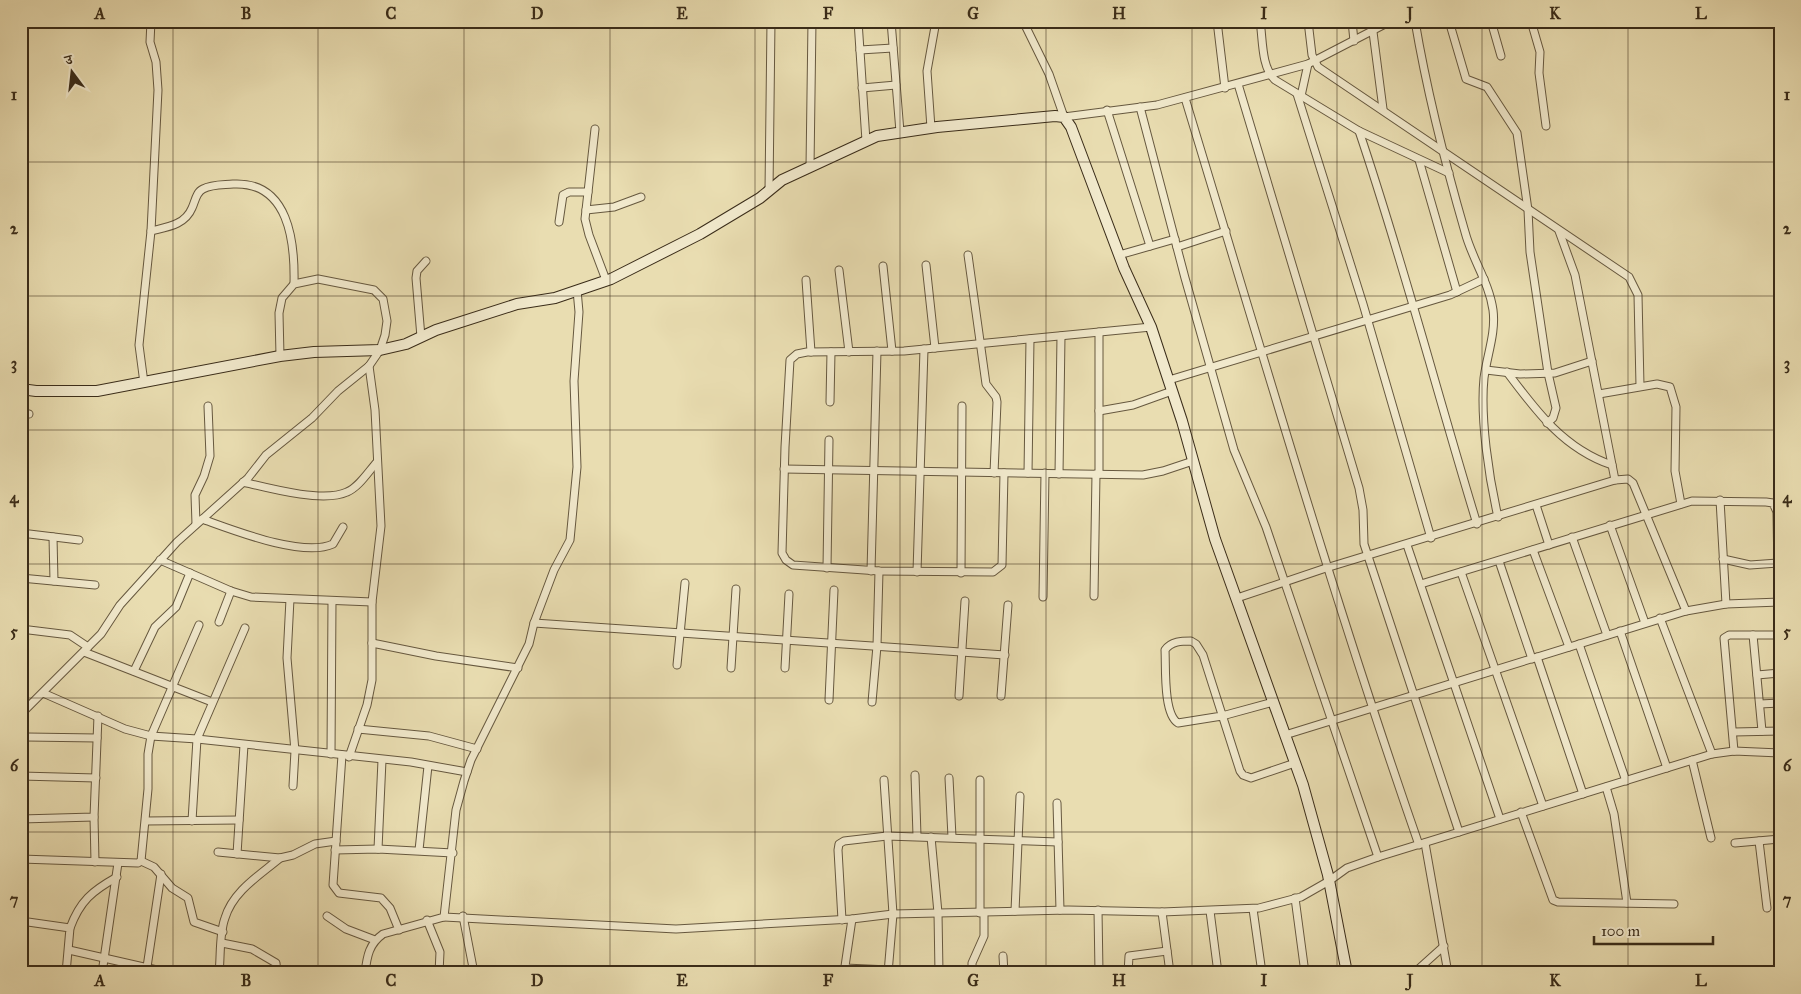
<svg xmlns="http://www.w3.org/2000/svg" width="1801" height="994" viewBox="0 0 1801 994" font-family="'IM FELL Great Primer','Noto Serif Devanagari',serif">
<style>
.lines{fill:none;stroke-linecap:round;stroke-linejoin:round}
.street-casing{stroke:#66583f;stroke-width:9}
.secondary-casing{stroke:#3a2c19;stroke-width:12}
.street{stroke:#f1e9cc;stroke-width:7}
.secondary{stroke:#f1e9cc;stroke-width:10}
.grid{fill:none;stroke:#3a2c19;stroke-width:1;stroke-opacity:0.55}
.neatline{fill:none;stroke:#3a2c19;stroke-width:2}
.grid-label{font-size:16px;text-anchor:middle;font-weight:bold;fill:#3a2c19}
</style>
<rect width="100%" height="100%" fill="#e9ddb1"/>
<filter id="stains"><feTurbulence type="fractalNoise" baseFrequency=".004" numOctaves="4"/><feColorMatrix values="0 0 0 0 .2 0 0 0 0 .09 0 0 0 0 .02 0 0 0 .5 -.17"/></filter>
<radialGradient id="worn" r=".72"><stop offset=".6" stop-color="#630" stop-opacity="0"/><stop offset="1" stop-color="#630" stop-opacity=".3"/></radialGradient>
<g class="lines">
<g class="street-casing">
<g id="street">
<polyline points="858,21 866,141"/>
<polyline points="891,21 900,132"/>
<polyline points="1023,21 1049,74 1064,117 1157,105 1308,64 1391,21"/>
<polyline points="1217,21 1225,88"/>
<path d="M1260,21c3,18 1,46 15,59l84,51 90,42"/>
<polyline points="1308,21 1312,55 1318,67 1629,277 1638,295 1640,386"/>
<polyline points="1352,21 1354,41"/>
<path d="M1415,21c12,71 30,142 50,211 7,27 24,50 28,78 3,23 -6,45 -9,68 -4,40 5,100 14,139"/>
<polyline points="1449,21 1466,79 1487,87 1517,133 1528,210 1530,252 1548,373 1556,408 1553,418 1547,423"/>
<polyline points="1491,21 1501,56"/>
<polyline points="1531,21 1540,52 1539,73 1546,126"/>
<polyline points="1373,32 1383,109"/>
<polyline points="860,50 893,48"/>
<polyline points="1238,84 1359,488 1363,510 1364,544 1459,832"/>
<polyline points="862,88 896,85"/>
<polyline points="1297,94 1363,304 1431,538"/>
<polyline points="1301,96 1308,64"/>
<path d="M1185,98c76,250 148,500 234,747"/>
<polyline points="1140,107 1185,278 1234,450 1266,527 1378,857"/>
<polyline points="1107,110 1150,246"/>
<polyline points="931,128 927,71 936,21"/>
<polyline points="595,129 585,219 589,235 606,280"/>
<path d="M1359,131c44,130 78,262 118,393"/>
<polyline points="1419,160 1457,292"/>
<polyline points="810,167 812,21"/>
<polyline points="769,191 771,21"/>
<polyline points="586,210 614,207 641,197"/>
<polyline points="559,222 563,195 569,192 588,192"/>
<path d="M151,231c16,-4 34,-6 41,-23 3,-6 4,-16 11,-19 9,-5 21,-4 30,-5 56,-3 62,58 61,100"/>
<polyline points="1559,231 1575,275 1615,480"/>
<polyline points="1177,247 1226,231"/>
<polyline points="968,255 986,384 996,397 997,402 994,473"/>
<polyline points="1119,255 1175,239"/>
<polyline points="926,265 935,348"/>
<polyline points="883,266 892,351"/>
<polyline points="839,270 849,352"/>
<polyline points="806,280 811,352"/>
<polyline points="421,337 416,278 417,271 426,261"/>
<polyline points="1486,370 1520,374 1555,373 1592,361"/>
<path d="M1507,372c29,39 57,77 105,93"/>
<polyline points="1169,380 1450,295 1484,279"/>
<polyline points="144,383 139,345 151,231 158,90 156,62 150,42 151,21"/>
<polyline points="1599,394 1657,384 1670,387 1676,407 1675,471 1681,504"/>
<polyline points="830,402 831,352"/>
<polyline points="1099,411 1133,405 1172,391"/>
<polyline points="21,413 29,414"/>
<polyline points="784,469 1143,475 1163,471 1193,461"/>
<polyline points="1004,473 1002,565 993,572 879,571 793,565 786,560 782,553 785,447 790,360 797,354 807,352 904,351 1151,327"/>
<polyline points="1028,473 1030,339"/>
<polyline points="1059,474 1061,336"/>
<polyline points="1099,474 1099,332"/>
<path d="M243,482c25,6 80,21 104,10 12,-5 21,-20 30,-30"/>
<polyline points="1720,500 1726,604"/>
<polyline points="1536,505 1549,545"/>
<path d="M202,519c31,11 101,39 131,25l10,-17"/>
<polyline points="196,524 195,495 204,476 210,456 208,406"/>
<polyline points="1610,525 1645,623"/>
<polyline points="21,533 79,540"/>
<polyline points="53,537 54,581"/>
<polyline points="1572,537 1607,635"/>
<polyline points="1407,545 1500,819"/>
<polyline points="1533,550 1569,647"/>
<polyline points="1723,559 1750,565 1778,563"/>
<polyline points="160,560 231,591 251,597 372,602"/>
<polyline points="1499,561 1532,659"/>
<polyline points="827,568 829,440"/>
<polyline points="871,571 877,351"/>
<polyline points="917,572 924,349"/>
<polyline points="1461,572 1543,806"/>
<polyline points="961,573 962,406"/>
<polyline points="21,578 95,585"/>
<polyline points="1421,584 1692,501 1766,502 1773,503 1777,512 1779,635"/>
<polyline points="1094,596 1096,474"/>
<polyline points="1043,597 1045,473"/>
<polyline points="1237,598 1326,568 1615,480 1628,479 1633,483 1686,611"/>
<polyline points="290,599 287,658 295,751 293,786"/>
<polyline points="1660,618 1712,754"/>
<polyline points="219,622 231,591"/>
<polyline points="534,623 1005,655"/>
<polyline points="21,629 70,635 88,647"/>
<polyline points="1620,631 1667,768"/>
<polyline points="1753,635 1762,731"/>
<polyline points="372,643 436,656 518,668"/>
<polyline points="1579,644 1626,781"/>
<polyline points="84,652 212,702"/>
<polyline points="1537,657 1583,794"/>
<polyline points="677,665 685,583"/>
<polyline points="731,668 736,589"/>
<polyline points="785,668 789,594"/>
<polyline points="134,671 155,627 176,607 190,573"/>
<polyline points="1757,675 1780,673"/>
<polyline points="43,693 125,729 151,736 197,739 411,762 467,772"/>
<polyline points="959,696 965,601"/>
<polyline points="1001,696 1008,605"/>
<polyline points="829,700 834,590"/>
<polyline points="872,702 877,646 879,571"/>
<path d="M1273,702l-51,14 -44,7c-15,-9 -12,-57 -13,-73 6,-9 17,-9 26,-9l5,3 7,11 37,116 3,4 8,3 44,-15"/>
<polyline points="1760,704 1780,703"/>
<polyline points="21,714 101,634 120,605 177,542 248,478 266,455 312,418 338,391 369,366 380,350 385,335 387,321 383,299 374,290 318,279 294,284 282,298 279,313 280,356"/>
<polyline points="358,729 429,736 477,749"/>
<polyline points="1734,732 1780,731"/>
<polyline points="1285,735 1686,611 1726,604 1780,602"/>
<polyline points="27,737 97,738"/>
<polyline points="1734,751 1724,638 1729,635 1780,635"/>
<polyline points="331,754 332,601"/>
<polyline points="342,755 333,885 339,893 381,898 390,908 399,930"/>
<polyline points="349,757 367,705 372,680 372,602 381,526 375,410 369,366"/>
<polyline points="1692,760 1711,838"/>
<polyline points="915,775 917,836"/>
<polyline points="21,776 96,778"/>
<polyline points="949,778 952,837"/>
<polyline points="884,780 893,914 888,973"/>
<polyline points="980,780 980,913"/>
<polyline points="1606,787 1614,814 1627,903"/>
<polyline points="1057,803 1060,910"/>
<polyline points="1521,812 1553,900 1558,902 1674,904"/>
<polyline points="94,817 95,862"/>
<polyline points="21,819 94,817 98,716"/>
<polyline points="146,821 239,820"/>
<polyline points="192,821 197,739 245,628"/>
<polyline points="931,837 938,913 939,973"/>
<polyline points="1759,841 1767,908"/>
<polyline points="1425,843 1448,973"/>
<polyline points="1735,843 1780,839"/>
<polyline points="378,849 382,760"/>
<polyline points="335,850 378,849 453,853"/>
<polyline points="419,850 428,766"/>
<polyline points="218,852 280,858 293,855 315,844 336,841"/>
<polyline points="237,854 244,745"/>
<polyline points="21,859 138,863 141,861 148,789 148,754 151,736 199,625"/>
<polyline points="141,861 154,867 172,888 188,898 194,922 223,932"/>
<polyline points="1295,898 1305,973"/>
<polyline points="1253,909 1262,973"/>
<polyline points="1098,910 1099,973"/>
<polyline points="1015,911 1020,796"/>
<polyline points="1210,911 1218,973"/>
<polyline points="1162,912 1170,973"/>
<polyline points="327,916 346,929 375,940"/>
<polyline points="463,916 474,973"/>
<polyline points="444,917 676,929 852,919 893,914 1068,910 1162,912 1259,908 1301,897 1329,881 1347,868 1378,857 1712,754 1734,751 1780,753"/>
<polyline points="427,920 440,952 439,973"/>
<polyline points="842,920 838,850 839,844 844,841 887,836 1058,842"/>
<polyline points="21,921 70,928 66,973"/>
<path d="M70,928c10,-27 22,-37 47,-51"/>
<polyline points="222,943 252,949 276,963 277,973"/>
<polyline points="69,950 170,973"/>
<polyline points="1003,956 1004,973"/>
<polyline points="147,967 161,874"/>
<polyline points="845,968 889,970"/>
<polyline points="102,973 118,863"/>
<path d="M219,973c2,-18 0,-39 6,-55 8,-27 35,-43 55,-60"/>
<path d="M365,973c2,-17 4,-29 18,-39l61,-17 12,-107 8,-29 7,-21 58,-116 5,-21 20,-53 16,-30 7,-73 -3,-86 5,-69 -2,-22"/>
<polyline points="844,973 852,919"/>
<polyline points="972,973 972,963 984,936 984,913"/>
<polyline points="1128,973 1129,956 1167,951"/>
<polyline points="1414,973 1444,946"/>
</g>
</g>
<g class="secondary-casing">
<polyline id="secondary" points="21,389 36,391 97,391 280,356 314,352 380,350 406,344 436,330 517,304 555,298 611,279 700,234 760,198 782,180 877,136 937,127 1055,116 1064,117 1071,127 1124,268 1151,327 1182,421 1215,539 1303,785 1328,875 1347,973"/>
</g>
<use href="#street" class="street"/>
<use href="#secondary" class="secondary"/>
</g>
<path class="grid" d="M173,21v952M318,21v952M464,21v952M610,21v952M755,21v952M900,21v952M1046,21v952M1192,21v952M1337,21v952M1482,21v952M1628,21v952M21,162h1759M21,296h1759M21,430h1759M21,564h1759M21,698h1759M21,832h1759"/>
<rect width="1801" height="994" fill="none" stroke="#e9ddb1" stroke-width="55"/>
<g transform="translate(72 72) rotate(345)" stroke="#f1e9cc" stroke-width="4" paint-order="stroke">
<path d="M0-4L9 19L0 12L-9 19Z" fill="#3a2c19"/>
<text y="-8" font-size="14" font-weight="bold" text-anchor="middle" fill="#3a2c19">उ</text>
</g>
<path d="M1594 936v8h119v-8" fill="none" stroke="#3a2c19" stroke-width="2.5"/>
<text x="1601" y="936" font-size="15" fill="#3a2c19" stroke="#f1e9cc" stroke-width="4" paint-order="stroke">100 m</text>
<rect x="28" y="28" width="1746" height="938" class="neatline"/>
<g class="grid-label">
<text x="100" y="19">A</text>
<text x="246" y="19">B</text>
<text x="391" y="19">C</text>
<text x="537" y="19">D</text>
<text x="682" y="19">E</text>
<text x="828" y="19">F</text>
<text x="973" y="19">G</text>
<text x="1119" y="19">H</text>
<text x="1264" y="19">I</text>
<text x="1410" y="19">J</text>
<text x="1555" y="19">K</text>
<text x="1701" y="19">L</text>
<text x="14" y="100">1</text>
<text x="1787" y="100">1</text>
<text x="14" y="234">2</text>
<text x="1787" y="234">2</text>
<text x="14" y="369">3</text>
<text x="1787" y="369">3</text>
<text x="14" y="503">4</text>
<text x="1787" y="503">4</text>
<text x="14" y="637">5</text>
<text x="1787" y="637">5</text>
<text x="14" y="771">6</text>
<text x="1787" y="771">6</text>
<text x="14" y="905">7</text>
<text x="1787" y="905">7</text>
<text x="100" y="986">A</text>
<text x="246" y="986">B</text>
<text x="391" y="986">C</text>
<text x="537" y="986">D</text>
<text x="682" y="986">E</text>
<text x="828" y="986">F</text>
<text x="973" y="986">G</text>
<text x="1119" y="986">H</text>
<text x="1264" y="986">I</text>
<text x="1410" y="986">J</text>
<text x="1555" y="986">K</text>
<text x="1701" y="986">L</text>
</g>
<rect width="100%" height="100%" filter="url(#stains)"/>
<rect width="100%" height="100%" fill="url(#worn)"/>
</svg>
